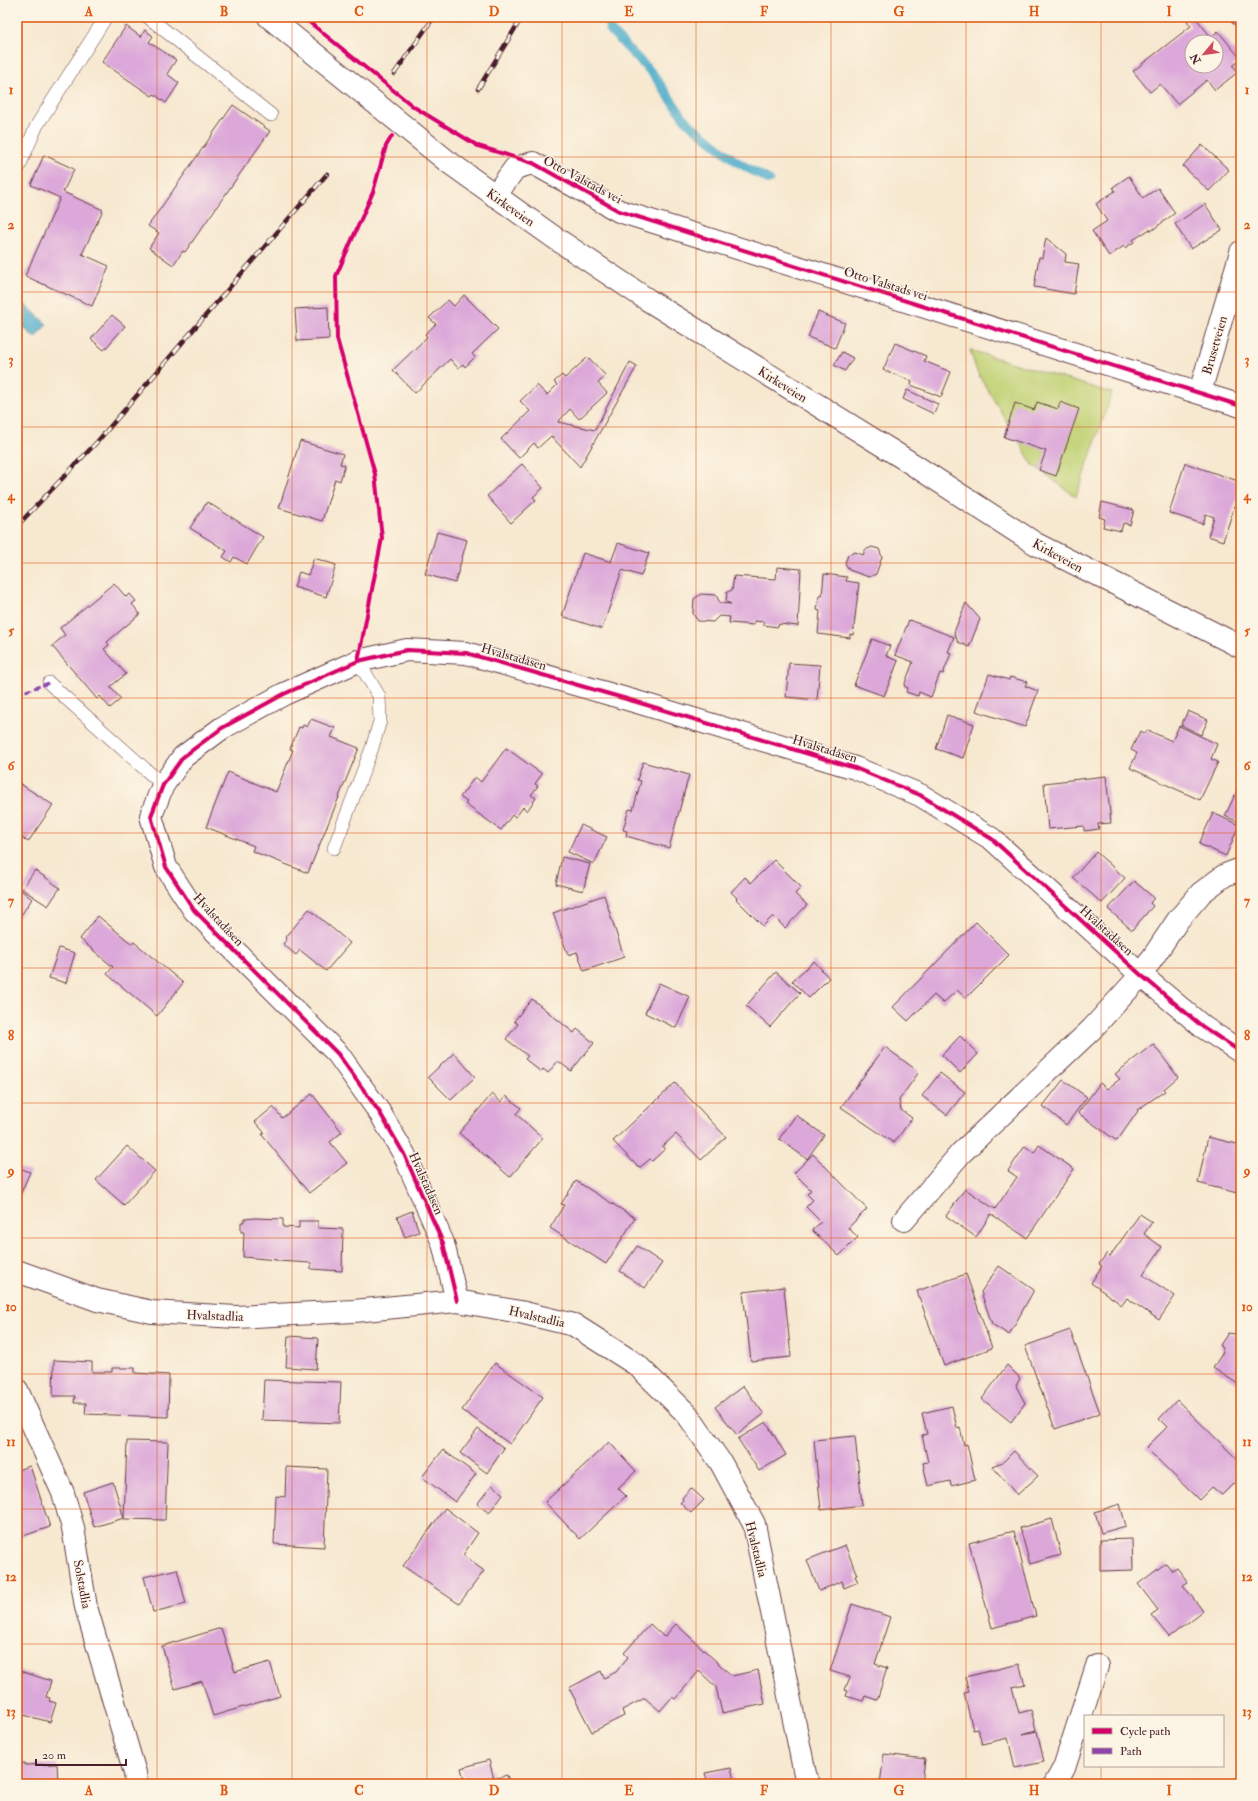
<svg xmlns="http://www.w3.org/2000/svg" width="1258" height="1801" viewBox="0 0 1258 1801" font-family="'IM FELL Double Pica',serif">
<style>
.green{fill:#c1d275;stroke:#867850}
.water{fill:#4aaac9;stroke:#4a647a}
.lines{fill:none;stroke-linecap:round;stroke-linejoin:round}
.stream{stroke:#4aaac9;stroke-width:9}
.building{fill:#dca7d9;fill-rule:evenodd}
.lane-casing{stroke:#643d44;stroke-width:14}
.street-casing{stroke:#643d44;stroke-width:24}
.secondary-casing{stroke:#643d44;stroke-width:24}
.lane{stroke:#fff;stroke-width:13}
.street{stroke:#fff;stroke-width:22}
.secondary{stroke:#fff;stroke-width:22}
.rail-casing{stroke:#4a1f2b;stroke-width:4.5}
.rail{stroke:#fcf5e5;stroke-width:3;stroke-dasharray:9;stroke-linecap:butt}
.quiet{stroke:#8e44ad;stroke-width:3;stroke-dasharray:6 3;stroke-linecap:butt}
.cycleway-casing{stroke:#fcf5e5;stroke-width:6}
.cycleway{stroke:#d6006c;stroke-width:4}
.grid{fill:none;stroke:#e0560e;stroke-width:1;stroke-opacity:0.55}
.labels{text-anchor:middle;stroke-width:3;stroke-linejoin:round;paint-order:stroke}
.street-label{font-size:13px;fill:#4a1f2b;stroke:#fcf5e5}
.neatline{fill:none;stroke:#e0560e;stroke-width:1.5}
.grid-label{font-size:13px;text-anchor:middle;font-weight:bold;fill:#e0560e}
</style>
<rect width="100%" height="100%" fill="#fcf5e5"/>
<filter id="ink" filterUnits="userSpaceOnUse"><feTurbulence type="fractalNoise" baseFrequency=".025" numOctaves="2"/><feDisplacementMap in="SourceGraphic" scale="8" xChannelSelector="R" yChannelSelector="G"/><feConvolveMatrix kernelMatrix="1 2 1 2 8 2 1 2 1" color-interpolation-filters="sRGB"/></filter>
<filter id="wash" filterUnits="userSpaceOnUse"><feTurbulence type="fractalNoise" baseFrequency=".012" numOctaves="4" result="noise"/><feDisplacementMap in="SourceGraphic" scale="16" xChannelSelector="R" yChannelSelector="G"/><feGaussianBlur stdDeviation="0.9" result="paint"/><feColorMatrix in="noise" values="0 0 0 0 0 0 0 0 0 0 0 0 0 0 0 0 0 1.4 0 .05"/><feComposite in="paint" operator="in"/></filter>
<g filter="url(#wash)">
<rect width="100%" height="100%" fill="#f7e8d0"/>
<polygon class="green" points="970,350 1112,393 1076,497 1033,465 977,372"/>
<polygon class="water" points="20,300 47,324 35,338 17,322 17,304"/>
<g class="lines">
<polyline class="stream" points="608,17 610,30 653,74 686,121 737,162 769,180"/>
</g>
<g id="blocks">
<g class="building">
<path d="M1193,17h2l16,20 7,-6 23,28 -8,7 5,6 -23,18 -8,-10 -30,24 -17,-20 -10,8 -17,-21 58,-45 -4,-5zM1192,42h24v24h-24z"/>
<polygon points="1236,17 1241,17 1241,28 1232,23"/>
<polygon points="126,26 141,37 145,30 153,36 149,42 176,60 167,74 179,83 166,103 154,94 152,96 102,62"/>
<polygon points="233,105 270,131 185,252 183,251 173,265 149,248 159,233 148,226"/>
<polygon points="1202,145 1229,170 1209,191 1183,166"/>
<polygon points="44,155 74,169 63,192 103,210 82,254 109,266 92,306 25,276 60,198 31,185"/>
<polygon points="1129,176 1143,198 1158,188 1175,213 1151,231 1150,229 1133,240 1134,242 1125,248 1124,246 1109,256 1092,231 1107,221 1096,204 1115,191 1113,187"/>
<polygon points="1205,204 1222,230 1191,249 1175,224"/>
<polygon points="1046,238 1066,254 1065,262 1079,264 1074,294 1034,287 1039,257 1042,258"/>
<polygon points="464,295 498,329 472,354 475,357 465,367 463,364 458,368 450,359 415,393 393,370 427,337 425,334 436,324 429,318 448,300 454,306"/>
<polygon points="328,307 329,339 297,341 295,309"/>
<polygon points="818,312 845,323 835,348 808,337"/>
<polygon points="112,315 125,326 104,350 91,339"/>
<polygon points="895,343 926,356 924,361 951,372 941,397 911,385 912,381 883,370"/>
<polygon points="842,352 853,358 845,371 834,365"/>
<polygon points="588,357 606,376 598,383 607,393 579,419 570,409 558,422 595,430 630,362 637,366 580,467 551,436 538,448 534,443 519,458 501,439 530,411 520,401 537,385 547,395 557,385 554,382 562,375 565,378"/>
<polygon points="907,390 938,404 934,414 903,399"/>
<polygon points="1037,402 1058,409 1060,402 1079,409 1056,476 1039,470 1046,451 1004,437 1015,403 1034,410"/>
<polygon points="300,441 343,454 340,464 345,465 340,481 335,479 322,521 279,508"/>
<polygon points="1185,463 1241,482 1241,487 1223,541 1208,536 1214,517 1206,514 1203,524 1169,513"/>
<polygon points="522,464 543,488 533,497 536,500 511,523 487,496"/>
<polygon points="207,502 263,537 247,564 234,557 231,562 223,557 227,551 190,528"/>
<polygon points="1102,502 1134,510 1130,525 1123,523 1121,531 1103,527 1105,519 1099,517"/>
<polygon points="437,532 467,540 455,583 425,574"/>
<polygon points="618,543 649,553 641,576 622,570 602,629 562,616 583,553 611,562"/>
<polygon points="872,547 879,549 882,557 876,574 869,577 849,570 845,563 848,555 855,552 863,555 865,550"/>
<polygon points="314,558 336,565 326,597 294,587 299,572 308,575"/>
<polygon points="777,567 801,569 798,626 779,624 778,627 763,625 764,622 754,621 754,625 729,623 730,617 719,616 713,622 698,621 693,614 694,599 701,594 716,595 720,603 731,604 726,602 727,592 732,590 734,576 776,579"/>
<polygon points="824,574 847,577 846,581 859,583 853,635 850,634 850,638 818,634 820,611 817,610 819,596 822,596"/>
<polygon points="114,583 126,597 130,594 136,601 132,604 140,614 107,642 109,645 104,649 126,674 110,687 121,699 110,708 100,696 97,699 52,646 65,635 60,628"/>
<polygon points="966,603 980,619 969,647 958,642 954,632"/>
<polygon points="909,620 954,637 948,652 951,653 943,674 940,673 931,697 919,692 918,696 906,692 908,688 904,686 913,662 895,655"/>
<polygon points="872,639 890,646 886,656 898,661 884,696 854,685"/>
<polygon points="789,663 820,665 817,700 786,697"/>
<polygon points="989,674 1009,680 1010,677 1027,682 1025,686 1038,691 1025,727 976,711"/>
<polygon points="1188,711 1208,720 1201,735 1181,725"/>
<polygon points="947,715 974,724 963,758 936,749"/>
<polygon points="311,719 335,728 331,737 359,748 308,873 252,851 254,846 206,827 228,772 276,792 293,750 290,749 299,727 302,728 303,725 307,727"/>
<polygon points="1179,726 1217,744 1211,759 1218,762 1200,800 1130,768 1137,753 1131,750 1140,731 1145,734 1147,730 1172,741"/>
<polygon points="506,748 542,774 535,784 538,786 531,795 536,798 527,811 523,807 516,817 512,815 501,830 465,804 467,802 460,797 475,777 481,782"/>
<polygon points="643,762 689,775 669,848 626,836 627,831 623,830 629,809 633,810 641,781 637,780"/>
<polygon points="1106,776 1111,823 1098,824 1099,829 1084,831 1084,826 1048,829 1044,783"/>
<polygon points="17,780 20,782 19,783 53,805 28,842 17,834"/>
<polygon points="1241,782 1241,823 1225,816"/>
<polygon points="1213,813 1239,825 1226,856 1199,844"/>
<polygon points="581,825 607,837 594,864 568,852"/>
<polygon points="1096,852 1125,878 1102,903 1073,878"/>
<polygon points="562,857 590,864 583,891 556,884"/>
<polygon points="774,860 801,887 795,894 807,905 785,928 773,916 763,926 736,899 737,898 731,892 745,877 751,883"/>
<polygon points="35,870 60,888 48,906 22,889"/>
<polygon points="1134,881 1154,898 1150,903 1153,906 1132,930 1108,909"/>
<polygon points="17,887 32,899 17,921"/>
<polygon points="604,895 624,957 584,971 577,952 568,955 553,913"/>
<polygon points="309,909 350,943 326,971 300,950 296,955 283,944 287,939 286,937"/>
<polygon points="98,916 132,944 134,942 183,983 157,1016 107,974 113,967 80,939"/>
<polygon points="976,922 1009,955 966,998 957,990 943,1003 934,995 908,1021 893,1007"/>
<polygon points="59,948 75,953 66,983 49,978"/>
<polygon points="814,961 829,978 809,998 792,981"/>
<polygon points="776,972 800,993 770,1027 746,1006"/>
<polygon points="659,983 690,997 676,1028 645,1013"/>
<polygon points="532,999 574,1033 577,1029 594,1043 571,1071 558,1061 548,1073 543,1069 541,1072 525,1059 528,1056 506,1039 518,1024 514,1021"/>
<polygon points="960,1036 978,1054 960,1073 942,1055"/>
<polygon points="1153,1044 1178,1077 1164,1089 1165,1091 1137,1110 1138,1111 1117,1141 1078,1113 1100,1083 1107,1089 1120,1079 1115,1074"/>
<polygon points="885,1047 919,1072 899,1100 901,1110 912,1118 894,1143 841,1107"/>
<polygon points="454,1053 475,1077 451,1100 428,1077"/>
<polygon points="940,1073 965,1092 947,1115 922,1096"/>
<polygon points="1063,1080 1087,1097 1066,1125 1043,1106"/>
<polygon points="675,1083 726,1137 701,1160 676,1134 662,1147 665,1149 652,1161 650,1159 639,1168 613,1141"/>
<polygon points="312,1094 342,1132 330,1142 347,1163 309,1193 262,1135 264,1132 255,1122 273,1107 282,1118"/>
<polygon points="492,1094 501,1102 506,1096 521,1108 516,1114 543,1138 510,1177 459,1133"/>
<polygon points="796,1115 824,1135 807,1159 779,1139"/>
<polygon points="1208,1137 1241,1145 1241,1194 1198,1183"/>
<polygon points="1039,1145 1074,1169 1027,1238 991,1214 976,1237 946,1216 965,1189 995,1209 1017,1177 1008,1171 1025,1146 1034,1153"/>
<polygon points="127,1146 155,1171 124,1205 96,1180"/>
<polygon points="813,1154 867,1209 848,1228 858,1237 839,1256 812,1230 821,1222 806,1207 813,1200 807,1194 811,1190 794,1173"/>
<polygon points="17,1167 30,1172 17,1202"/>
<polygon points="576,1181 635,1218 606,1264 550,1228 564,1205 561,1204"/>
<polygon points="412,1211 419,1232 405,1237 397,1217"/>
<polygon points="1140,1214 1152,1222 1144,1234 1162,1247 1143,1275 1175,1296 1159,1320 1127,1298 1122,1305 1091,1283 1102,1266 1099,1264 1107,1253 1110,1256"/>
<polygon points="255,1218 283,1219 283,1227 299,1228 299,1221 318,1221 318,1228 343,1229 342,1271 311,1269 311,1263 277,1261 277,1260 243,1257 244,1232 241,1232 241,1222 244,1222 244,1219"/>
<polygon points="637,1246 662,1263 645,1288 620,1271"/>
<polygon points="999,1266 1034,1290 1009,1335 992,1324 981,1292"/>
<polygon points="966,1274 992,1348 944,1366 917,1291"/>
<polygon points="784,1287 791,1357 751,1361 743,1292"/>
<polygon points="1241,1325 1241,1386 1213,1368 1223,1352 1220,1345 1228,1333 1235,1334"/>
<polygon points="1070,1330 1100,1413 1055,1429 1025,1346"/>
<polygon points="288,1336 318,1338 316,1369 286,1367"/>
<polygon points="54,1360 92,1362 92,1372 112,1372 112,1368 135,1368 135,1373 169,1375 168,1417 85,1414 86,1403 74,1403 75,1396 53,1396"/>
<polygon points="495,1363 543,1397 510,1444 462,1410"/>
<polygon points="1007,1365 1020,1378 1016,1386 1025,1403 1011,1422 982,1399"/>
<polygon points="264,1380 341,1382 339,1423 262,1420"/>
<polygon points="743,1386 764,1414 737,1435 715,1407"/>
<polygon points="1177,1400 1241,1463 1241,1476 1222,1495 1212,1487 1199,1500 1146,1448 1167,1427 1159,1419"/>
<polygon points="952,1406 957,1428 960,1427 964,1445 967,1444 975,1480 951,1486 950,1481 928,1486 923,1463 928,1462 922,1435 927,1434 922,1413"/>
<polygon points="766,1422 786,1455 759,1471 738,1439"/>
<polygon points="478,1429 504,1448 487,1473 460,1453"/>
<polygon points="855,1436 862,1505 821,1510 814,1440"/>
<polygon points="127,1441 168,1442 165,1520 124,1519"/>
<polygon points="609,1442 636,1471 618,1488 626,1496 580,1539 545,1502"/>
<polygon points="443,1450 476,1474 455,1502 422,1477"/>
<polygon points="1014,1451 1038,1476 1017,1495 992,1466 1003,1462"/>
<polygon points="30,1466 50,1527 17,1538 17,1470"/>
<polygon points="286,1467 327,1469 324,1547 274,1544 276,1496 285,1497"/>
<polygon points="113,1482 124,1518 94,1527 83,1492"/>
<polygon points="492,1485 503,1494 489,1513 477,1504"/>
<polygon points="691,1488 704,1500 691,1513 680,1503 683,1500 682,1498"/>
<polygon points="1120,1504 1126,1526 1101,1533 1095,1512"/>
<polygon points="445,1508 478,1533 463,1555 484,1571 459,1604 403,1566"/>
<polygon points="1052,1519 1061,1555 1030,1564 1020,1528"/>
<polygon points="1014,1531 1036,1616 992,1628 969,1543"/>
<polygon points="1132,1539 1133,1570 1100,1571 1100,1540"/>
<polygon points="845,1545 857,1575 855,1576 858,1582 844,1588 842,1581 819,1591 807,1560"/>
<polygon points="1166,1563 1172,1571 1177,1568 1188,1582 1183,1585 1203,1611 1169,1637 1151,1615 1158,1610 1138,1584"/>
<polygon points="177,1569 186,1604 153,1612 144,1577"/>
<polygon points="852,1604 890,1617 875,1664 887,1668 877,1700 865,1696 863,1701 846,1696 848,1691 845,1690 850,1677 830,1671"/>
<polygon points="650,1624 664,1637 676,1624 732,1676 758,1670 765,1704 722,1713 716,1687 699,1671 675,1699 672,1697 660,1711 645,1698 622,1710 624,1716 592,1732 569,1688 601,1671 604,1678 616,1672 628,1657 624,1653"/>
<polygon points="221,1628 235,1672 270,1662 280,1696 213,1716 202,1681 175,1689 162,1646"/>
<polygon points="1019,1664 1025,1684 1012,1687 1019,1713 1031,1710 1036,1730 1023,1734 1037,1731 1044,1762 1015,1768 1008,1738 982,1744 978,1729 973,1730 964,1693 969,1692 965,1677"/>
<polygon points="17,1670 51,1681 46,1697 50,1698 49,1701 56,1703 50,1722 20,1714 19,1716 17,1716"/>
<polygon points="884,1754 925,1759 922,1784 880,1784"/>
<polygon points="489,1760 494,1779 507,1775 510,1784 465,1784 461,1768"/>
<polygon points="17,1763 25,1763 25,1765 57,1764 58,1784 17,1784"/>
<polygon points="731,1768 735,1784 708,1784 705,1773"/>
</g>
</g>
</g>
<g filter="url(#ink)">
<use href="#blocks" fill-opacity="0" stroke="#643d44" stroke-width="1"/>
<g class="lines">
<g class="lane-casing">
<g id="lane">
<polyline points="148,17 271,115"/>
<polyline points="17,171 37,125 106,17"/>
<polyline points="49,683 163,785"/>
<polyline points="334,848 372,748 380,721 379,696 358,661"/>
</g>
</g>
<g class="street-casing">
<g id="street">
<polyline points="495,196 515,168 533,163 619,211 1241,406"/>
<polyline points="1200,392 1241,252"/>
<polyline points="904,1220 961,1153 1092,1029 1141,975 1178,920 1201,893 1225,875 1241,869"/>
<polyline points="17,1271 97,1300 152,1312 236,1317 354,1311 457,1301 520,1312 574,1325 637,1365 687,1414 721,1463 754,1524 805,1774 809,1784"/>
<polyline points="457,1301 443,1243 404,1154 380,1113 338,1054 194,910 166,867 151,816 163,785 183,757 222,728 284,694 358,661 407,650 466,653 637,702 855,768 920,795 992,839 1141,975 1203,1027 1241,1052"/>
<polyline points="17,1390 63,1493 73,1528 86,1607 135,1773 136,1784"/>
<polyline points="1055,1784 1064,1768 1097,1666"/>
</g>
</g>
<g class="secondary-casing">
<polyline id="secondary" points="269,17 447,161 555,238 648,300 903,458 1036,544 1241,647"/>
</g>
<use href="#lane" class="lane"/>
<use href="#street" class="street"/>
<use href="#secondary" class="secondary"/>
<g class="rail-casing">
<g id="rail">
<polyline points="394,74 434,17"/>
<polyline points="478,89 522,17"/>
<polyline points="17,526 97,442 327,174"/>
</g>
</g>
<use href="#rail" class="rail"/>
<polyline class="quiet" points="17,694 49,683"/>
<g class="cycleway-casing">
<g id="cycleway">
<polyline points="303,17 414,107 478,146 533,163 619,211 1241,406"/>
<polyline points="358,661 382,538 375,474 337,339 336,276 373,192 386,146 392,136"/>
<polyline points="457,1301 443,1243 404,1154 380,1113 338,1054 194,910 166,867 151,816 163,785 183,757 222,728 284,694 358,661 407,650 466,653 637,702 855,768 920,795 992,839 1141,975 1203,1027 1241,1052"/>
</g>
</g>
<use href="#cycleway" class="cycleway"/>
</g>
</g>
<path class="grid" d="M157,17v1767M292,17v1767M427,17v1767M562,17v1767M696,17v1767M831,17v1767M966,17v1767M1101,17v1699M17,157h1224M17,292h1224M17,427h1224M17,563h1224M17,698h1224M17,833h1224M17,968h1224M17,1103h1224M17,1238h1224M17,1374h1224M17,1509h1224M17,1644h1224M1101,1766v18"/>
<g class="labels">
<g class="street-label">
<text transform="translate(583 179) rotate(28)" y="5">Otto Valstads vei</text>
<text transform="translate(511 207) rotate(35)" y="5">Kirkeveien</text>
<text transform="translate(886 283) rotate(17)" y="5">Otto Valstads vei</text>
<text transform="translate(1214 345) rotate(-74)" y="5">Brusetveien</text>
<text transform="translate(783 384) rotate(32)" y="5">Kirkeveien</text>
<text transform="translate(1058 555) rotate(29)" y="5">Kirkeveien</text>
<text transform="translate(514 656) rotate(16)" y="5">Hvalstadåsen</text>
<text transform="translate(825 748) rotate(17)" y="5">Hvalstadåsen</text>
<text transform="translate(219 919) rotate(47)" y="5">Hvalstadåsen</text>
<text transform="translate(1107 930) rotate(42)" y="5">Hvalstadåsen</text>
<text transform="translate(427 1183) rotate(66)" y="5">Hvalstadåsen</text>
<text transform="translate(215 1315) rotate(2)" y="5">Hvalstadlia</text>
<text transform="translate(537 1316) rotate(13)" y="5">Hvalstadlia</text>
<text transform="translate(757 1549) rotate(76)" y="5">Hvalstadlia</text>
<text transform="translate(83 1584) rotate(79)" y="5">Solstadlia</text>
</g>
</g>
<rect width="1258" height="1801" fill="none" stroke="#fcf5e5" stroke-width="44"/>
<rect x="1084" y="1715" width="140" height="52" fill="#fcf5e5" stroke="#b59f9b"/>
<rect x="1092" y="1728" width="20" height="6" fill="#d6006c" stroke="#b59f9b"/>
<text x="1120" y="1735" font-size="12" fill="#4a1f2b">Cycle path</text>
<rect x="1092" y="1748" width="20" height="6" fill="#8e44ad" stroke="#b59f9b"/>
<text x="1120" y="1755" font-size="12" fill="#4a1f2b">Path</text>
<g transform="translate(1204 54) rotate(241)"><circle r="19" fill="#fcf5e5" stroke="#b59f9b"/>
<path d="M0-3L7 15L0 10L-7 15Z" fill="#d1495b"/>
<text y="-6" font-size="11" font-weight="bold" text-anchor="middle" fill="#4a1f2b">N</text>
</g>
<path d="M36 1759v6h90v-6" fill="none" stroke="#4a1f2b" stroke-width="2"/>
<text x="42" y="1759" font-size="12" fill="#4a1f2b" stroke="#fcf5e5" stroke-width="3" paint-order="stroke">20 m</text>
<rect x="22" y="22" width="1214" height="1757" class="neatline"/>
<g class="grid-label">
<text x="89" y="16">A</text>
<text x="224" y="16">B</text>
<text x="359" y="16">C</text>
<text x="494" y="16">D</text>
<text x="629" y="16">E</text>
<text x="764" y="16">F</text>
<text x="899" y="16">G</text>
<text x="1034" y="16">H</text>
<text x="1169" y="16">I</text>
<text x="11" y="94">1</text>
<text x="1247" y="94">1</text>
<text x="11" y="229">2</text>
<text x="1247" y="229">2</text>
<text x="11" y="364">3</text>
<text x="1247" y="364">3</text>
<text x="11" y="500">4</text>
<text x="1247" y="500">4</text>
<text x="11" y="635">5</text>
<text x="1247" y="635">5</text>
<text x="11" y="770">6</text>
<text x="1247" y="770">6</text>
<text x="11" y="905">7</text>
<text x="1247" y="905">7</text>
<text x="11" y="1040">8</text>
<text x="1247" y="1040">8</text>
<text x="11" y="1175">9</text>
<text x="1247" y="1175">9</text>
<text x="11" y="1311">10</text>
<text x="1247" y="1311">10</text>
<text x="11" y="1446">11</text>
<text x="1247" y="1446">11</text>
<text x="11" y="1581">12</text>
<text x="1247" y="1581">12</text>
<text x="11" y="1716">13</text>
<text x="1247" y="1716">13</text>
<text x="89" y="1795">A</text>
<text x="224" y="1795">B</text>
<text x="359" y="1795">C</text>
<text x="494" y="1795">D</text>
<text x="629" y="1795">E</text>
<text x="764" y="1795">F</text>
<text x="899" y="1795">G</text>
<text x="1034" y="1795">H</text>
<text x="1169" y="1795">I</text>
</g>
</svg>
